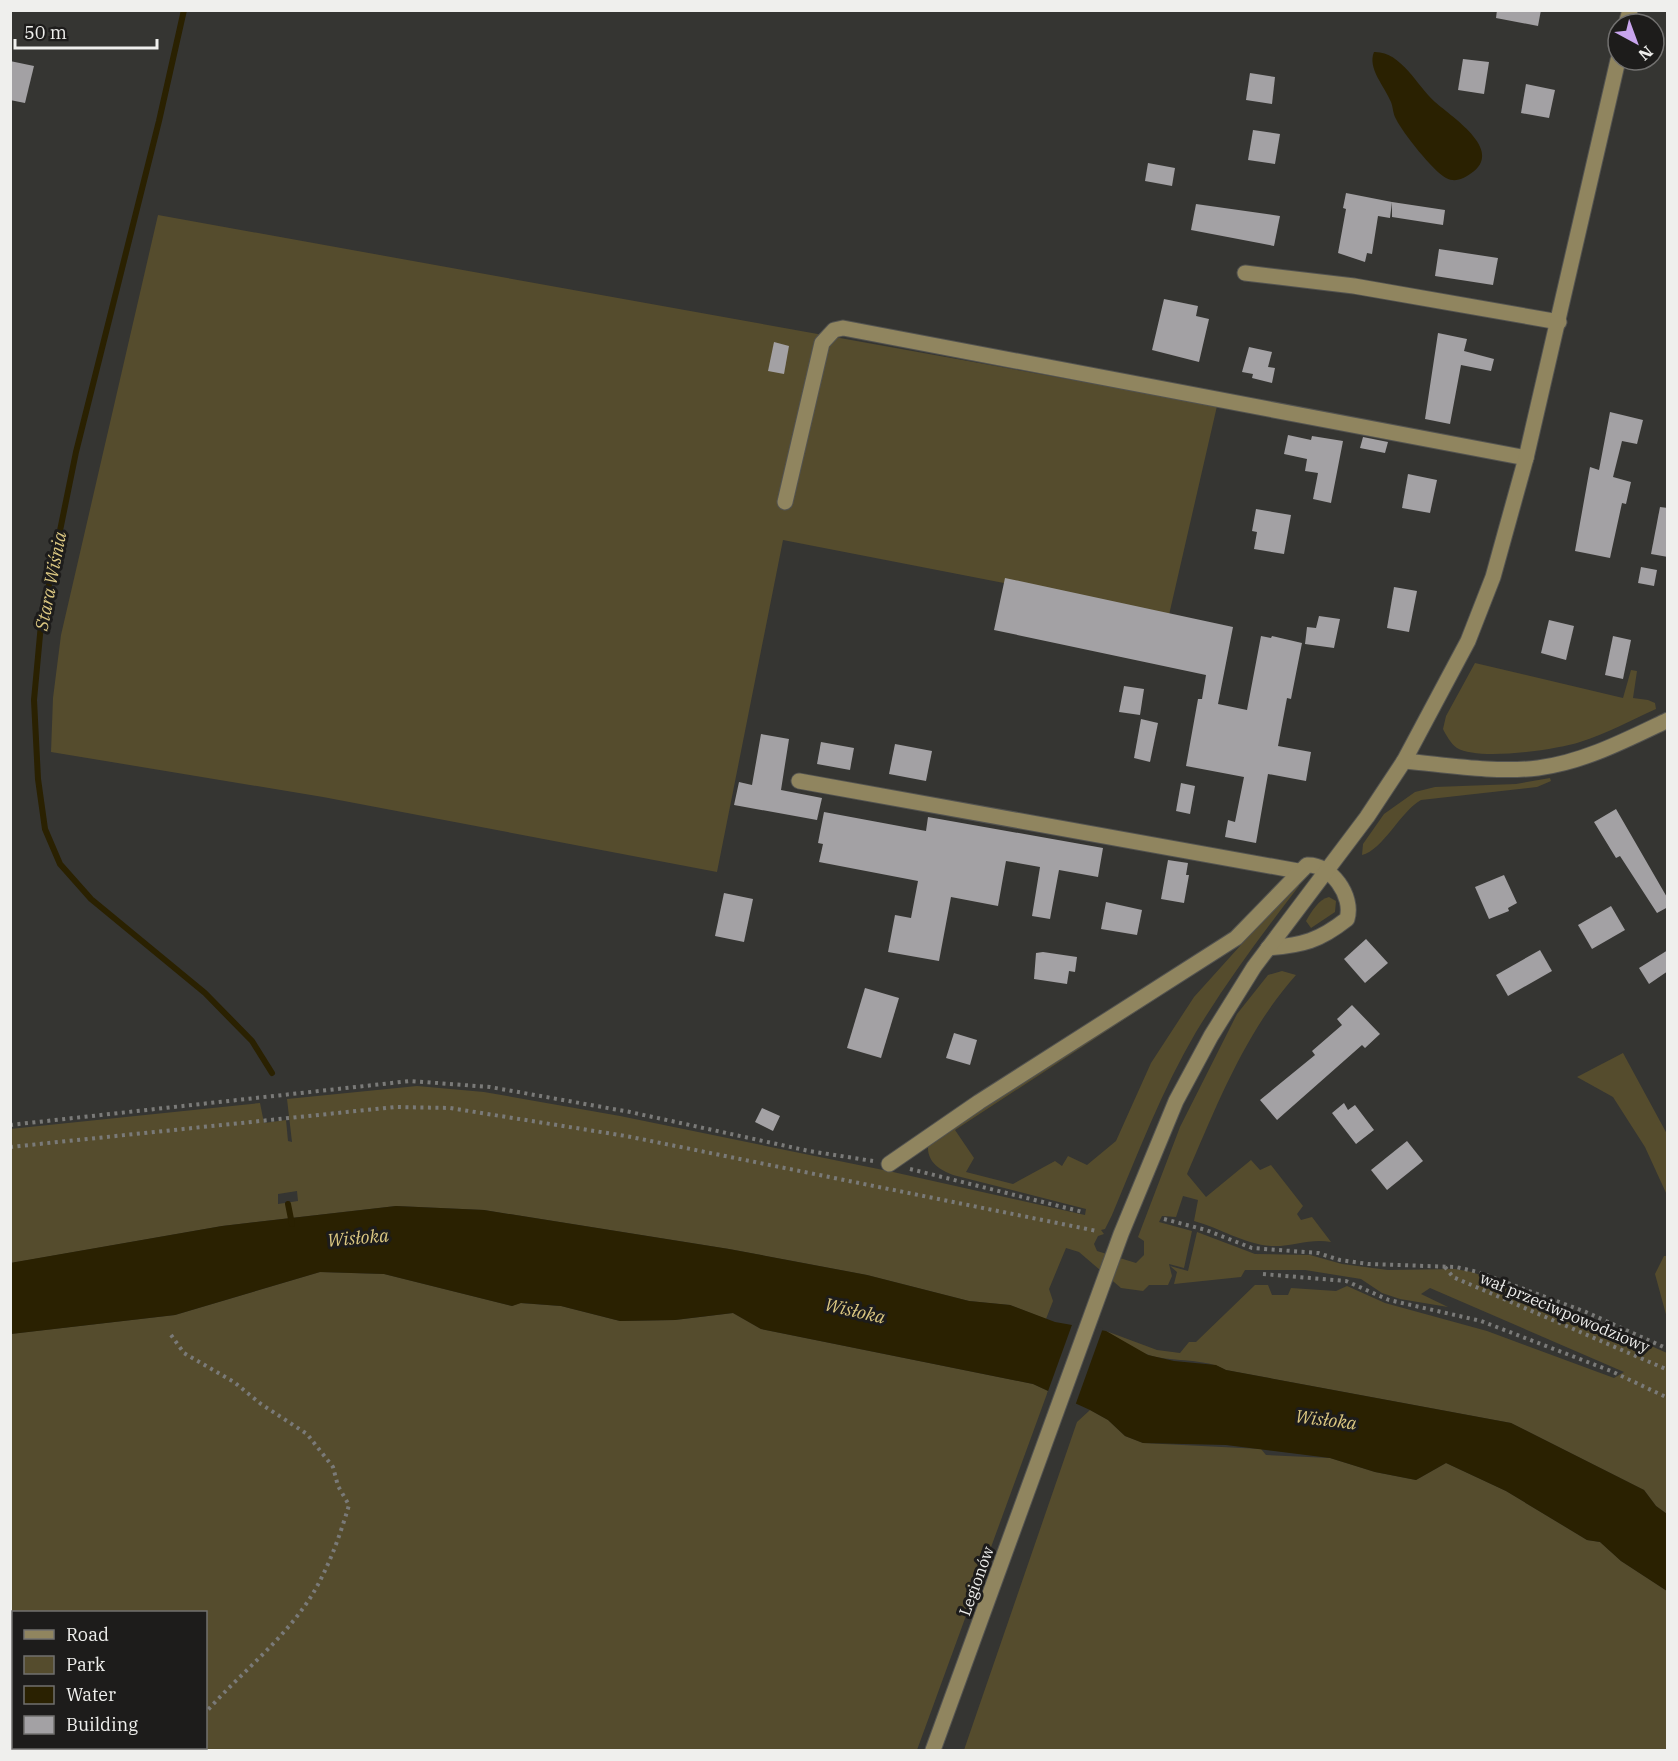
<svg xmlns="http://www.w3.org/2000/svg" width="1678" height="1761" viewBox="0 0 1678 1761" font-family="'IBM Plex Serif',serif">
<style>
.green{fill:#554c2d;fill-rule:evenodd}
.water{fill:#2a2101}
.pier{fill:#353532}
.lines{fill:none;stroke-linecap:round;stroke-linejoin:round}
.stream{stroke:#2a2101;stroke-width:6}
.building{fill:#a3a1a4}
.minor-casing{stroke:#535350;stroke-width:17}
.path{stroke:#7a7a78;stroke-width:4;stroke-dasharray:3 4.5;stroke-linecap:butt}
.minor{stroke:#90855f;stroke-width:15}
.labels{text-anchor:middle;stroke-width:6;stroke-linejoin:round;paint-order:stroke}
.street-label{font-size:16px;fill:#efefed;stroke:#1d1c1b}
.water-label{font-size:18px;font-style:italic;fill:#dcc882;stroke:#1d1c1b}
</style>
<rect width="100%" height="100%" fill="#353532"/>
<g class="green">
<polygon points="158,215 1217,406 1169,615 783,540 717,872 323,797 51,752 53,698 61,635"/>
<path d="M1475,663l148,35 8,-28 6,1 -4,27 15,2 7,3 1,6c-25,11 -50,25 -76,33 -24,8 -102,19 -123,6 -6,-4 -11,-13 -14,-19l3,-13z"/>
<path d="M1550,778l1,3 -14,6 -116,13c-21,12 -38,50 -59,55l1,-11 21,-30 31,-22 20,-5 81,-3z"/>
<path d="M1296,884l3,2c-36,47 -72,95 -103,146 -34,58 -58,121 -84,183l-7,14 -4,1 3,4 -6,2 -4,8 3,7 39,12 8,-8v-14l-6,-4 42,-110 57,-113 31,-39 14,-4 14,4c-51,57 -79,130 -109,199l19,23 45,-37 9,10 11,-5 32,41 -6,8 4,6 11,-3 19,25c-21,-4 -38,5 -60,4 -27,-2 -51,-18 -77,-25l4,-21 -15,-4 -7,21 -14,-1 -3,6 33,9 -8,37 -15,-4 3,12 -4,9h-19l-6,6 -22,-3 -42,-36 -13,-4 -17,41 4,12 -7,18 -36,-14 -41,-4 -102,-26 -138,-26 -245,-39 -88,-4 -174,20 -211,37 -1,-134 250,-26 4,20 22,-3 2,21 4,1 -5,-43 130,-13 67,6 136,24 273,56 192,43 1,-6 -133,-34c-13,-5 -26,-13 -25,-29l11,-11 267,-169 -251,164 19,28 -8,14 47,12 42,-23 7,5 6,-10 19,9 29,-24 35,-78 43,-66zM297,1191l1,10 -20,3v-10z"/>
<path d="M1329,897l7,4 -1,11 -24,16 -5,-7c5,-9 13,-22 23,-24z"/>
<polygon points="1623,1053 1667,1134 1667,1195 1645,1147 1613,1097 1577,1077"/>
<path d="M1197,1232l58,22 55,1 32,9 46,6 67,-1 17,3 82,31 113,50v161l-11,-8 -12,-16 -133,-67 -285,-53c-21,-12 -51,-8 -74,-14 -16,-4 -31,-17 -46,-25l51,19 23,3 9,-11h7l59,-57h13l4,10h16l3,-7 45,3 11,-5 38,17 102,28 127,47 10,-6 -194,-84 -9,6 27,13 -48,-8 -18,-6 -21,-14 -56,-9h-60l-4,7 -67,7 3,-12 -7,-6 18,5z"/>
<polygon points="1664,1256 1667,1256 1667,1318 1655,1274"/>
<path d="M320,1272l64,2 128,32 8,-3 41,3 59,15 55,-1 58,-7 28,16 272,55 15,7 -131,359h-906l-1,-416 165,-19zM14,1612h192v136h-192z"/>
<polygon points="1090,1410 1108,1420 1125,1436 1143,1443 1261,1449 1266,1455 1330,1458 1375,1472 1416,1480 1446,1463 1506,1491 1587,1540 1600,1542 1621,1561 1667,1591 1667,1750 964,1750 1077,1422"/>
</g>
<g class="water">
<path d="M1374,52c27,-1 43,34 61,50 18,16 74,51 32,74 -7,4 -13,6 -21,2 -13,-7 -43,-45 -50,-59 -3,-5 -3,-12 -5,-17 -6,-15 -24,-34 -17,-50z"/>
<polygon points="396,1206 484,1210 729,1249 867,1275 969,1301 1010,1305 1055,1322 1106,1331 1148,1355 1174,1361 1216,1365 1226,1370 1511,1423 1644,1490 1656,1506 1667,1514 1667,1591 1621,1561 1600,1542 1587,1540 1506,1491 1446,1463 1416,1480 1375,1472 1330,1458 1226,1445 1143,1443 1125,1436 1108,1420 1090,1410 1033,1384 761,1329 733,1313 675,1320 620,1321 561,1306 521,1303 512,1306 384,1274 320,1272 175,1315 11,1334 10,1263 222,1226"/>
</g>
<polygon class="pier" points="1073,1322 1103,1328 1075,1406 1047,1394"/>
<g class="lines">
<g class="stream">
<polyline points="184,10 159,121 76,452 41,624 34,700 38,779 45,829 60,864 91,899 205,993 252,1041 272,1073"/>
<polyline points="288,1204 292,1224"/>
</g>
</g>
<g class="building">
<polygon points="1497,10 1541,10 1538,26 1496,18"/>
<polygon points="1463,59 1489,62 1484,94 1458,90"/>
<polygon points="10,61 34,66 25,103 10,100"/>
<polygon points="1250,73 1275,77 1272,104 1246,100"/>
<polygon points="1526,84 1555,90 1549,118 1521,113"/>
<polygon points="1253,130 1280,134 1275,164 1248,160"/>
<polygon points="1148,163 1175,168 1172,186 1145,181"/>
<polygon points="1346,193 1392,202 1390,218 1378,216 1372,254 1367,253 1365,262 1338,253 1346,209 1343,208"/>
<polygon points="1392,202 1445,210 1443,225 1392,217"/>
<polygon points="1196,204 1280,216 1274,246 1191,230"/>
<polygon points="1439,249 1498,258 1493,285 1435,276"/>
<polygon points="1164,299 1198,306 1196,316 1209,319 1199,362 1152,350"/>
<polygon points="1438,333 1467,339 1464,351 1494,359 1491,371 1461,365 1450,424 1425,419"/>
<polygon points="774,342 789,346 784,374 768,371"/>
<polygon points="1249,347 1272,352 1268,367 1275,368 1272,383 1252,378 1253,374 1242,372"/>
<polygon points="1610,412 1643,420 1637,444 1622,441 1613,477 1631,482 1626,504 1622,503 1610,558 1575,551 1590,467 1599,470"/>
<polygon points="1288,435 1311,440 1312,436 1343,441 1331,503 1313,499 1318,473 1305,471 1307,459 1284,454"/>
<polygon points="1363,437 1388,442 1385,453 1360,448"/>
<polygon points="1408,474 1437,480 1430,513 1402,508"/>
<polygon points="1660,507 1668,508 1668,557 1651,554"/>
<polygon points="1256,509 1291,515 1284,554 1254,549 1257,532 1252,531"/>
<polygon points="1641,567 1657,570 1654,586 1638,583"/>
<polygon points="1005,578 1233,627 1218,704 1247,710 1261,636 1271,638 1272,636 1302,643 1291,699 1287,698 1278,746 1311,752 1306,781 1268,774 1256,843 1225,837 1228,820 1235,822 1244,777 1186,766 1198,699 1202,699 1206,675 994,630"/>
<polygon points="1394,587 1417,591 1409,632 1387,628"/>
<polygon points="1319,616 1340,619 1334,648 1305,644 1307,627 1316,628"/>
<polygon points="1549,620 1574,626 1566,660 1541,653"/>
<polygon points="1613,636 1631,640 1623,679 1605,675"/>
<polygon points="1124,686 1144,689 1140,715 1119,712"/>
<polygon points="1141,719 1158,723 1150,762 1134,758"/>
<polygon points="761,734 789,739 781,790 822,798 817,820 734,805 739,782 752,785"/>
<polygon points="821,742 854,748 850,770 817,764"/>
<polygon points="895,744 932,751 926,781 889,774"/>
<polygon points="1181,783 1195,786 1190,814 1176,811"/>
<polygon points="1616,809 1668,899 1668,907 1657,913 1620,856 1616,858 1594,822"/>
<polygon points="824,812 926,831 928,817 1103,848 1098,877 1059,870 1050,919 1032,916 1040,867 1006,861 998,906 951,897 939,961 888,952 895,915 911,918 918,881 819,862 823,844 818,843"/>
<polygon points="1168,860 1188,863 1186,875 1189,875 1184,903 1161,899"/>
<polygon points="1504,875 1517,903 1508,908 1509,911 1489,919 1475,887"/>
<polygon points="724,893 753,899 744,942 715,936"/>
<polygon points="1106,902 1142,910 1137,935 1101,929"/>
<polygon points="1611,906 1625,930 1592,949 1578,925"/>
<polygon points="1366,939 1388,963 1365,983 1344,959"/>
<polygon points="1540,950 1552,971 1508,996 1496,975"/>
<polygon points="1668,950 1668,971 1649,984 1639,968"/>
<polygon points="1043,952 1077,957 1075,972 1069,971 1067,984 1034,979 1036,953"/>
<polygon points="865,988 899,998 881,1058 847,1048"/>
<polygon points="1352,1005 1380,1034 1365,1048 1362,1045 1277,1120 1260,1100 1315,1055 1312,1051 1342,1025 1337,1019"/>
<polygon points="954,1033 977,1040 970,1065 946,1058"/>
<polygon points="1344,1103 1348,1110 1355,1105 1374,1130 1356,1144 1332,1113"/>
<polygon points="762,1108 780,1116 773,1131 755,1122"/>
<polygon points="1407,1141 1423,1161 1387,1190 1371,1170"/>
</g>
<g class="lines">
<g class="minor-casing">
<g id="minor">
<polyline points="1626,24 1630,10"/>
<polyline points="1245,273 1354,286 1559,322"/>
<polyline points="785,502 822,343 834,330 843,328 1526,458"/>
<path d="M1404,761c44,4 90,12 134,7 46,-6 88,-28 130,-48"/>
<polyline points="799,781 1298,871"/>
<path d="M889,1164l90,-62 257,-164 71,-73c24,-1 47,31 40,54 -28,22 -44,26 -79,29"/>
<polyline points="933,1750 1121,1234 1176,1101 1211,1036 1254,967 1367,817 1404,761 1468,641 1493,577 1526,458 1618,60"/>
</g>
</g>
<g class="path">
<polyline points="10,1125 410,1081 490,1087 630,1112 809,1151 873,1161"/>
<polyline points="10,1147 395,1107 450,1108 626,1136 1097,1231"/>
<polyline points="910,1169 1083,1212"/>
<polyline points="1164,1219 1206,1230 1252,1248 1318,1253 1340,1260 1368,1264 1456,1267 1478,1272 1586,1312 1668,1349"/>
<polyline points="1445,1267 1453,1277 1668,1370"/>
<polyline points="1263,1274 1346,1281 1389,1300 1481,1321 1611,1371 1668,1398"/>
<path d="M171,1335l13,18 50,29 27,22 46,30 26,33 5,19 11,19c-10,34 -24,73 -45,102 -28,39 -66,69 -98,105"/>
<polyline points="170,1750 173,1748"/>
</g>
<use href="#minor" class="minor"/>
</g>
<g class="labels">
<g class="street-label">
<text transform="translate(1565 1312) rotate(23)" y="6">wał przeciwpowodziowy</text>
<text transform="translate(976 1581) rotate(-70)" y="6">Legionów</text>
</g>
<g class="water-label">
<text transform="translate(51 581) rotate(-79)" y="6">Stara Wiśnia</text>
<text transform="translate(358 1238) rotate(-5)" y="6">Wisłoka</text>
<text transform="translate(855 1311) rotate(13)" y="6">Wisłoka</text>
<text transform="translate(1326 1420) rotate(7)" y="6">Wisłoka</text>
</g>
</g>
<rect width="1678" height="1761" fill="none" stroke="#efefed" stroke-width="24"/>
<rect x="12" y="1611" width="195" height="138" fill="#1d1c1b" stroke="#71706f" stroke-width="1.5"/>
<rect x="24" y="1630" width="30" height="9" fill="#90855f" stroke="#71706f" stroke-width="1.5"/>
<text x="66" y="1641" font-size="18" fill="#efefed">Road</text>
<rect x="24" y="1656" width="30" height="18" fill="#554c2d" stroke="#71706f" stroke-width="1.5"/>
<text x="66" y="1671" font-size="18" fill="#efefed">Park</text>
<rect x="24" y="1686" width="30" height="18" fill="#2a2101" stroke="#71706f" stroke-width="1.5"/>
<text x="66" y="1701" font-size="18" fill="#efefed">Water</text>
<rect x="24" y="1716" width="30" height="18" fill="#a3a1a4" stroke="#71706f" stroke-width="1.5"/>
<text x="66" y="1731" font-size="18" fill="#efefed">Building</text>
<g transform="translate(1636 42) rotate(139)"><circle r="28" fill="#1d1c1b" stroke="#71706f" stroke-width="1.5"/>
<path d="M0-4.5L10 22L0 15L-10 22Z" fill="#c9a5ee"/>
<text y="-9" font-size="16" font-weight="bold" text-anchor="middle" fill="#efefed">N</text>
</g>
<path d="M15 39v9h142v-9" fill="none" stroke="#efefed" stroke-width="3"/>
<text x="24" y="39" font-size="18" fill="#efefed" stroke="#1d1c1b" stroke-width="4.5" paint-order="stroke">50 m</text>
</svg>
